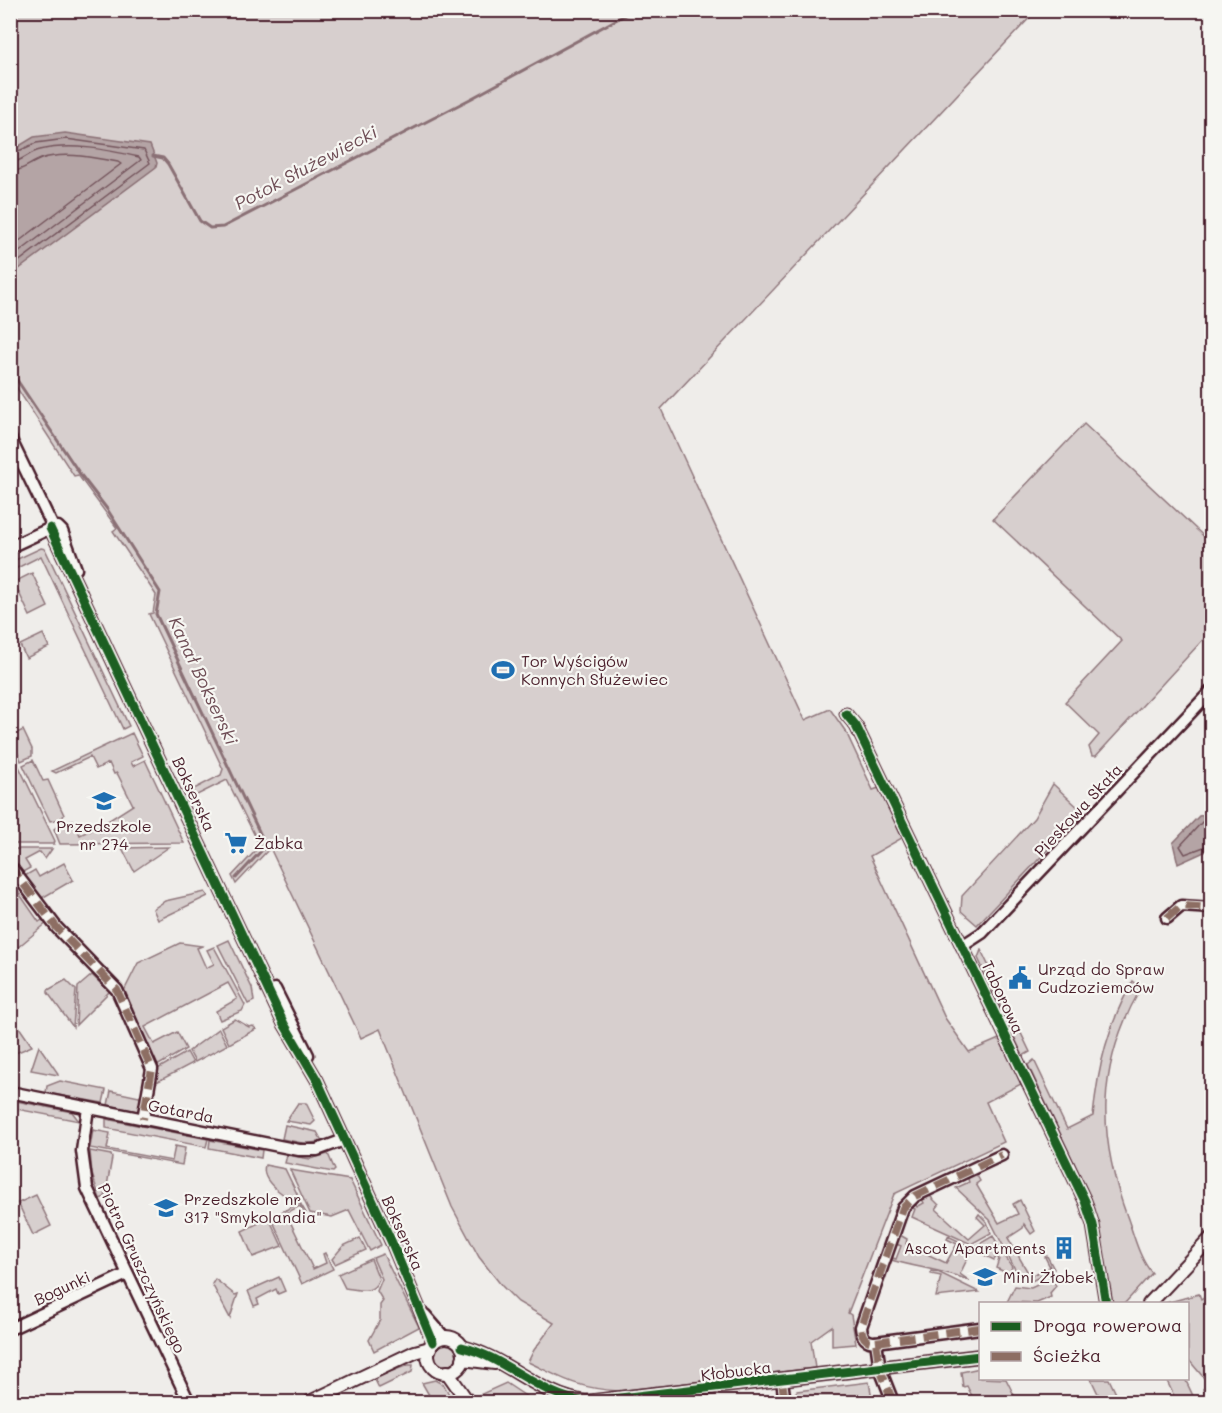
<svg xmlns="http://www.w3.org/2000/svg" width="1222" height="1413" viewBox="0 0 1222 1413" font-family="Mali,sans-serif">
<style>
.green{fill:#d7cfce;stroke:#90777c;stroke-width:1.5}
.water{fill:#b4a4a5;stroke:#8a6f74;stroke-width:1.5}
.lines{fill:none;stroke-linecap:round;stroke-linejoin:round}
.shore{stroke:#74545c;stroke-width:1.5}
.stream{stroke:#8a6f74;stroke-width:3}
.minor-casing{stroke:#4a1f2b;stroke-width:15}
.tertiary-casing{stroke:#4a1f2b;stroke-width:16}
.minor{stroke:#f6f6f2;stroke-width:10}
.tertiary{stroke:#f6f6f2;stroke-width:12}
.quiet{stroke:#8d6e63;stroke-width:8;stroke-dasharray:15 8;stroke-linecap:butt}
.cycleway-casing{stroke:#f6f6f2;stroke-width:13}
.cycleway{stroke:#1b5e20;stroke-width:9}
.labels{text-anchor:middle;stroke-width:4.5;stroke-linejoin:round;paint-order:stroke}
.poi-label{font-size:16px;fill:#4a1f2b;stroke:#f6f6f2;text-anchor:start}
.street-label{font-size:16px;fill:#4a1f2b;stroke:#f6f6f2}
.water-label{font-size:18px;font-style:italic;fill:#6f4e56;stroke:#f6f6f2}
</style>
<rect width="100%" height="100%" fill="#efedea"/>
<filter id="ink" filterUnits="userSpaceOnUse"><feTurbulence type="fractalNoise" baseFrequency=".0167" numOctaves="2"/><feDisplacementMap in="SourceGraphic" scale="12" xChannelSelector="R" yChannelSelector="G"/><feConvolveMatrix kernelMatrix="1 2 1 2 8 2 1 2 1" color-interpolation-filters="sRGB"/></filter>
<g filter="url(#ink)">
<g class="green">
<path d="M10,11h1026l-375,398 144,311 25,-11 16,23 27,58 6,-2 23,50 -32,18 75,162 24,34 30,-13 22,45 -35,18 18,40 -110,52 -46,119 3,2 5,29 -24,2v-20l-21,15 4,27 -197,23c-41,-3 -54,-12 -90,-29l6,-12 20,-27 -36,-21 -16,-16 -23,-29 -27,-50 -72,-178 -19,9 -91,-190 -34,36 -4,-8 28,-30 -33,-66 -32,16 -3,-6 29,-15 2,-6 -74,-155 4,-1 3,-18 -43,-64 4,-3 -39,-53 -4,1 -63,-97z"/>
<polygon points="1084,424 1212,544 1211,631 1096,756 1092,756 1089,747 1099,735 1065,702 1122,641 993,519"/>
<polygon points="41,548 45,549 129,726 123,729 41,556 11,571 11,562"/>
<polygon points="32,573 48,607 30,616 14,582"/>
<polygon points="43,634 49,647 26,658 20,645"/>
<polygon points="23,730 32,749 32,756 21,761 11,736"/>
<polygon points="132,733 143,756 131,762 133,766 145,760 184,843 60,844 54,829 62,823 73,820 80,835 97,827 100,832 105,830 103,824 133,805 117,773 114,774 109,763 96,769 90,757 56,773 52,771"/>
<polygon points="10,748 55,841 54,844 11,844"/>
<polygon points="33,760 43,781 48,780 64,815 61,819 50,821 23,765"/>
<polygon points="1053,784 1083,812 977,925 961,911 962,896 1034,818"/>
<polygon points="169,847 134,871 122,848"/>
<polygon points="10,849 52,849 45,859 40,852 25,860 30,868 21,873"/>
<polygon points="64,863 73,880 42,898 39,898 23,877 35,870 39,877"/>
<polygon points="12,883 39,922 45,918 48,922 17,948 11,940"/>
<polygon points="205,892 208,896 158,920 153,909 165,901"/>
<polygon points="229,940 252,988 254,1001 248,1004 218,945"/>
<polygon points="180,943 202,946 197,948 206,968 214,964 207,950 214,947 245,1005 242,1011 220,1020 216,1011 237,999 228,983 145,1027 154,1044 177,1032 186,1049 157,1066 124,991 138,963"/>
<polygon points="981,950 1030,1052 1023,1056 978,958"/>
<polygon points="92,975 104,987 108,984 111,990 76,1025 78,987"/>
<polygon points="66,980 76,990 73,1027 48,993 48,990"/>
<path d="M1133,981l8,7c-45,78 -44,148 -13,231 6,17 12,41 24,54l-27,30h-12l-19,-98 -66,-140 6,-5 33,69 26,-13c5,-49 15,-92 40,-135z"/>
<polygon points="10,1014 32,1046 11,1055 10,1055"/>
<polygon points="235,1019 249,1027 253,1026 256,1029 229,1044 221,1027"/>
<polygon points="219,1029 227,1045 195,1062 189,1051"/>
<polygon points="39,1046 57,1072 58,1075 31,1070"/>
<polygon points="187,1052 193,1063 153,1084 154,1071"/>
<polygon points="60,1081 106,1090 103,1103 46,1093 47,1086"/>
<polygon points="111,1091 144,1098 141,1112 108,1105"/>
<polygon points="11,1100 72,1112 79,1121 11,1108"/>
<polygon points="298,1103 306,1103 315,1121 311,1125 286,1121"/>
<polygon points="106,1119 208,1139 206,1147 106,1128"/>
<polygon points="285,1125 317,1132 322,1141 307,1144 282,1139"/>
<polygon points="93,1130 110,1133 107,1149 172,1161 175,1146 185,1148 182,1165 90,1148"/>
<polygon points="210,1140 262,1150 261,1158 209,1148"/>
<polygon points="90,1151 111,1155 112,1158 105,1197 100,1199 92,1174"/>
<polygon points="328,1154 335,1170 333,1172 285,1163 287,1155 310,1159"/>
<path d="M265,1165l20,4 15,31c-14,-1 -40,-18 -35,-35z"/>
<polygon points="290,1170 350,1180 381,1245 370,1251 349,1210 332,1217 310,1213"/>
<polygon points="975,1172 980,1181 976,1184 999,1223 1018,1214 1013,1204 1020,1200 1035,1231 1031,1234 1024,1224 1023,1228 1008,1238 1030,1276 1050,1267 1045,1257 1047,1256 1054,1269 1030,1282 1020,1279 990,1220 956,1188 969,1182 967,1176"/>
<polygon points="928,1194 939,1205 936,1209 969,1239 985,1225 977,1217 979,1214 987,1222 991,1233 971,1244 912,1217 915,1209 908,1207 914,1201 917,1207 924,1203 921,1197"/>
<polygon points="36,1195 51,1226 33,1235 18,1203"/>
<polygon points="300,1203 306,1213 304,1214 300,1206 286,1213 313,1269 326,1263 323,1254 325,1253 333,1269 302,1284 271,1217"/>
<polygon points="269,1218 282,1246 253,1257 242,1231"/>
<path d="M898,1234l9,5 -1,5 40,19 11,-19 -10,-5 1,-3 25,12 20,-12 19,31 -3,7 -13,-6 3,-9 -3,-2 -2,3 -22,-11 -12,25 10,7c-24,-11 -54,-13 -82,-22l1,-2 7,2 5,-13 -7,-3z"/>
<polygon points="360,1238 366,1250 335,1264 332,1259 343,1246"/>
<polygon points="383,1254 419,1327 374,1351 369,1340 380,1320 380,1305 383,1301 377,1291 382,1279 373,1258"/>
<path d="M371,1259l8,20c-6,16 -18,11 -34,9l-7,-14z"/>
<polygon points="931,1271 938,1272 979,1292 936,1297 941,1276 931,1274"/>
<polygon points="279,1277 285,1291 278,1294 276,1289 257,1299 259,1304 254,1306 248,1291"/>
<polygon points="1052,1278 1056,1286 1050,1293 1051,1297 1037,1303 1007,1302 1015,1286 1031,1288"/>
<polygon points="215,1279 235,1295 238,1294 230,1318 212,1284"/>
<polygon points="1211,1293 1212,1402 1209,1402 1203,1389 1209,1384 1188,1359 1188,1304 1166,1303 1199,1294 1201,1299"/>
<circle cx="447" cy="1355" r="12"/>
<polygon points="408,1365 413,1365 412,1372 379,1388 374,1378"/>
<polygon points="980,1368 980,1378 1006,1379 1015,1397 1003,1402 975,1402 967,1386 963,1387 961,1372"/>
<polygon points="1091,1379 1109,1379 1120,1402 1102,1402"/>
<polygon points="1166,1379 1185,1379 1196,1402 1177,1402"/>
<polygon points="435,1380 444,1385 453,1402 433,1402 422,1383"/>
<polygon points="869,1382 872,1398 864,1402 789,1401 797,1391"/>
<polygon points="506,1383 527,1397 530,1402 480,1402 477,1396"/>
</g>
<g class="water">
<polygon points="65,133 150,145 157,163 156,167 11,275 11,151 34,137"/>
<polygon points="1211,814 1211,849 1178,864 1173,843 1199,816"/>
</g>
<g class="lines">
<g class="shore">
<polyline points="10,155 36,143 66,139 144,150 150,163 10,268"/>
<path d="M10,163c12,-1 19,-11 30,-13 32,-8 68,0 99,7l2,3 -131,99"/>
<path d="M10,172c13,-1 20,-9 31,-13 24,-8 53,-1 77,3l3,2 -111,84"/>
<polyline points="1212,820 1202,822 1180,846 1185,854 1212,844"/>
</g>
<g class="stream">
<polyline points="153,156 163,158 168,164 200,221 210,228 223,227 474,97 634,10"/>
<polyline points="15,377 80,474 107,509 160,592 156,614 264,842 263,849 236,878"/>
</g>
<g class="minor-casing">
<g id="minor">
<polyline points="10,438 53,527 58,527 62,531 76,569"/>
<polyline points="50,528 284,1024 317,1080 392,1243 433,1342"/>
<polyline points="10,547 53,527"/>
<polyline points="846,714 856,726 1085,1201 1093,1225 1106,1304"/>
<polyline points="10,866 57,928 117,990 152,1069 143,1119"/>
<polyline points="1167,918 1181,906 1212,908"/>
<polyline points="962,946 982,933 1212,690"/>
<polyline points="275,989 308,1055"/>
<polyline points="10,1092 299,1150 317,1150 344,1140"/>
<polyline points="88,1108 82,1151 87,1188 189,1402"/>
<polyline points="425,1315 444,1337"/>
<polyline points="10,1329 127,1274"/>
<polyline points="876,1342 980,1328"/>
<polyline points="782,1381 785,1402"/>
<path d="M893,1402l-13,-33 -4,-27c-11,0 -14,-5 -15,-15l42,-119 12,-12 87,-41"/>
</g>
</g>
<g class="tertiary-casing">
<g id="tertiary">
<polyline points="1149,1304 1212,1237"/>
<circle cx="446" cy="1355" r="18"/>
<path d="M462,1347c45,11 77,49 124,55l394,-46"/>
<polyline points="463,1359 495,1363"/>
<polyline points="447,1372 468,1402"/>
<polyline points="310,1402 415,1352 430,1348"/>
</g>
</g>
<use href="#minor" class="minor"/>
<use href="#tertiary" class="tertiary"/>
<g class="quiet">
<polyline points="10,866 57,928 117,990 152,1069 143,1119"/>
<polyline points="1167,918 1181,906 1212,908"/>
<polyline points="876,1342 980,1328"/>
<polyline points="782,1381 785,1402"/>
<path d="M893,1402l-13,-33 -4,-27c-11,0 -14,-5 -15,-15l42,-119 12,-12 87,-41"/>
</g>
<g class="cycleway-casing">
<g id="cycleway">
<polyline points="50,528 284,1024 317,1080 392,1243 433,1342"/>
<polyline points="846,714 856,726 1085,1201 1093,1225 1106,1304"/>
<path d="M462,1347c45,11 77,49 124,55l394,-46"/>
</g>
</g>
<use href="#cycleway" class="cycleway"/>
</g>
</g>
<defs>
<g id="stadium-bare" transform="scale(1.8)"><path d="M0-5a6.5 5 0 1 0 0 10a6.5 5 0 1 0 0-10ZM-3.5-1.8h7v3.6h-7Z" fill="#1f6fb2" stroke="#f6f6f2" stroke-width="2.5" paint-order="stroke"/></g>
<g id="school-bare" transform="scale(1.8)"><path d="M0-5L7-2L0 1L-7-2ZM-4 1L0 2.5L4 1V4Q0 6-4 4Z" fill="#1f6fb2" stroke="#f6f6f2" stroke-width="2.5" paint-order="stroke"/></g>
<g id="supermarket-bare" transform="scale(1.8)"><path d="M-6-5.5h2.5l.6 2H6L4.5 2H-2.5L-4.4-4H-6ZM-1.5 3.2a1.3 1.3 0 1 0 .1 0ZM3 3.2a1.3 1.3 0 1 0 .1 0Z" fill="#1f6fb2" stroke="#f6f6f2" stroke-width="2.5" paint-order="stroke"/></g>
<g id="civic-bare" transform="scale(1.8)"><path d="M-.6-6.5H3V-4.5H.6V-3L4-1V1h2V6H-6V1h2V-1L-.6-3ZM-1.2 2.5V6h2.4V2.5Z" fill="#1f6fb2" stroke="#f6f6f2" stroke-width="2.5" paint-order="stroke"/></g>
<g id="building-bare" transform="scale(1.8)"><path d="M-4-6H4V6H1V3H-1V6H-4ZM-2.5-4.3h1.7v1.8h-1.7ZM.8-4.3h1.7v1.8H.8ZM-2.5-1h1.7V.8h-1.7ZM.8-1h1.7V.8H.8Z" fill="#1f6fb2" stroke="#f6f6f2" stroke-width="2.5" paint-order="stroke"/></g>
</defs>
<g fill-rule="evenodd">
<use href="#stadium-bare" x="503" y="670"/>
<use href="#school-bare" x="104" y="801"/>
<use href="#supermarket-bare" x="236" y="843"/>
<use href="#civic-bare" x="1020" y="978"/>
<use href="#school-bare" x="166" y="1208"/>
<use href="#building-bare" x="1064" y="1248"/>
<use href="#school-bare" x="985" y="1277"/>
</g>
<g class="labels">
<g class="poi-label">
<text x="521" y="667">Tor Wyścigów<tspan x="521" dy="18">Konnych Służewiec</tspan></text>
<text x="104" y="832" text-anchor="middle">Przedszkole<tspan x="104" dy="18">nr 274</tspan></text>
<text x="254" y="849">Żabka</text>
<text x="1038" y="975">Urząd do Spraw<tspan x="1038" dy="18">Cudzoziemców</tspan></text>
<text x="184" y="1205">Przedszkole nr<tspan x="184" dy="18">317 "Smykolandia"</tspan></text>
<text x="1046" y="1254" text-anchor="end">Ascot Apartments</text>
<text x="1003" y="1283">Mini Żłobek</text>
</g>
<g class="street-label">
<text transform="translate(194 794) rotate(65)" y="6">Bokserska</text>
<text transform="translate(1078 810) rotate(-47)" y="6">Pieskowa Skała</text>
<text transform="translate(1003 997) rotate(65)" y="6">Taborowa</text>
<text transform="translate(181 1111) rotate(11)" y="6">Gotarda</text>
<text transform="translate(403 1233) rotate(66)" y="6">Bokserska</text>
<text transform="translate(142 1268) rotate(65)" y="6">Piotra Gruszczyńskiego</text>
<text transform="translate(62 1288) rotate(-25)" y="6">Bogunki</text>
<text transform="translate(736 1371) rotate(-7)" y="6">Kłobucka</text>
</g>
<g class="water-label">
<text transform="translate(306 168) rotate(-28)" y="6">Potok Służewiecki</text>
<text transform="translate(203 681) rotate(65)" y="6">Kanał Bokserski</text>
</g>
</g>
<rect width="1222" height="1413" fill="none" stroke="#f6f6f2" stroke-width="36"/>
<rect x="18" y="18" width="1186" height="1377" fill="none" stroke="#4a1f2b" stroke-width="2" filter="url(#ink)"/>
<rect x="979" y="1302" width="210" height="78" fill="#f6f6f2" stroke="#b1a0a2" stroke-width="1.5"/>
<rect x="991" y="1322" width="30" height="9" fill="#1b5e20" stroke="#b1a0a2" stroke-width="1.5"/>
<text x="1033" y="1332" font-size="18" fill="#4a1f2b">Droga rowerowa</text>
<rect x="991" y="1352" width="30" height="9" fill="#8d6e63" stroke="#b1a0a2" stroke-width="1.5"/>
<text x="1033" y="1362" font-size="18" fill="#4a1f2b">Ścieżka</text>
</svg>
